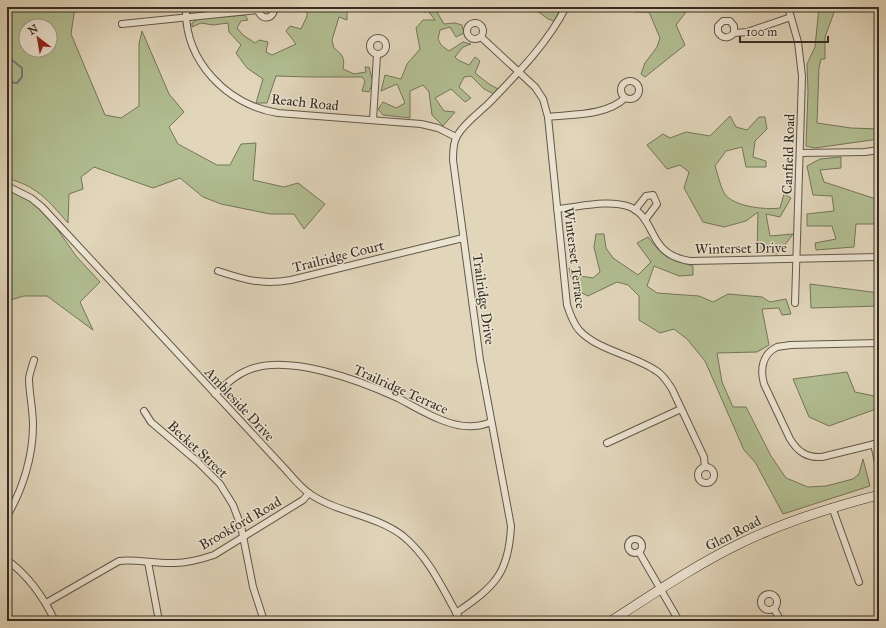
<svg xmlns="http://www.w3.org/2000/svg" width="886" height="628" viewBox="0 0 886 628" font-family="'IM FELL Great Primer',serif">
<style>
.green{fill:#b1bd91;stroke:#74765a;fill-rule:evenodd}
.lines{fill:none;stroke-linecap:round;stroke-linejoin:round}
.stream{stroke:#727f7f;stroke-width:2}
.street-casing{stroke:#615849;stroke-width:8}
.secondary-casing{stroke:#362e23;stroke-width:10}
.street{stroke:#ece4d2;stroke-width:6}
.secondary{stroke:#ece4d2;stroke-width:9}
.labels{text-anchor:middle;stroke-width:3;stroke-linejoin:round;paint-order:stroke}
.street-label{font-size:14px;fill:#362e23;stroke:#ece4d2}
</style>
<rect width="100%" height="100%" fill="#e1d5ba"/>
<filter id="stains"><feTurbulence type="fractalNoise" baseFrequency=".005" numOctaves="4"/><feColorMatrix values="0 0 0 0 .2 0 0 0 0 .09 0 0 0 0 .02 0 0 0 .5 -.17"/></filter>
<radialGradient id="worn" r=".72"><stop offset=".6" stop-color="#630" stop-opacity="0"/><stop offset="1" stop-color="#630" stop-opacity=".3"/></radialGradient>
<g class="green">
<path d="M7,7h68l-4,27 34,81 16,3 18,-12v-62l3,-13 27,63 15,18 -15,15 9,17 39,21h13l11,-21 15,-1 -3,37 31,7 14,-4 27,21 -21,25 -10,-15h-24l-49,-10 -18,-7 -23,-19 -27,10 -59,-21 -13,10 2,12 -14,5 -1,29c-10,-11 -20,-24 -32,-32 -8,-6 -19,-10 -29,-13zM26,26h24v24h-24z"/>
<polygon points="194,7 233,7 234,9 195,11"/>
<path d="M307,7h40v13l-8,-3 -7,23 2,8c9,7 11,10 9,21l11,5 12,-2 -1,-5h4l4,15 -4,10 -7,-1 3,-10 -3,-4h-52l-34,-1 -9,27h-11l7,-24 -16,-11 -11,-15 5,-8 -12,-13 -1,-9 -15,2 -12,-2 -9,4v-4l6,-4 47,-4 3,5 -7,1 -4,7 6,7 12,8 4,-3 9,2 -2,10 6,3 24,-11 -10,-13 4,-5 11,3 6,-13z"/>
<polygon points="420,7 434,7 444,24 455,23 462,25 464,33 456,37 450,27 440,30 438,39 441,45 449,51 463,42 471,44 463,47 455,57 458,60 469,65 475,57 480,61 475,73 489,84 498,89 494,94 484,89 471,76 464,77 459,87 471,98 465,102 451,89 435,98 444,111 455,112 443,126 432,115 429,92 423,85 410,91 410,118 383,115 378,109 383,102 396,108 405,103 397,84 381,91 385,75 401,79 407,64 420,49 416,28 423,20 435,20 428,11 424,12"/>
<polygon points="532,7 560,7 561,8 554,21 548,19"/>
<polygon points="634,7 690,7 676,25 685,45 645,77 641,74 645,63 657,47 660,38 649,12 635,12"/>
<polygon points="819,7 836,7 825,37 825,59 821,59 819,68 817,123 851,128 879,129 879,139 815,148 806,146 808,92 807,64 815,47"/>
<path d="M730,116l6,11 11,3 12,-13h6l2,12 -12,12 -2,16 13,4v6h-20l-4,-20 -16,4 -11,15c3,9 5,19 9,27 9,14 42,17 56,15l4,-14 7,4 -11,19 -14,-3 4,22 23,-2 -15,20 -21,-2 1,-40 -12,9 -22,6 -21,-5 -19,-34 5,-16 -9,-7 -13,4 -20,-24 16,-11 7,4 16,-6 24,4z"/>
<polygon points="841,157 841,168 820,170 824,182 876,199 877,224 856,224 854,247 816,250 815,243 836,239 832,226 807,226 807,214 834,211 832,196 813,195 807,166 820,159"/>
<polygon points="7,186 42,207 76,256 100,282 80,302 93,330 47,296 24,296 7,301"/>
<path d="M596,234h8l2,14 7,10 25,17 13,-13 -14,-19 11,-6c16,21 20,22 45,29v9l-14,1 -25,-10 -7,20 10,7 42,3 14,6 15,-8 34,3 8,5 16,-3 5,15 -9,1 -3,-7 -17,1 7,36 -12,7 -40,1 5,29 11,25h13l25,49 15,22 22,9 18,-1 27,-7 6,-5 4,-15 7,27 -87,28 -28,-52 -11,-12 -39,-89 -18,-22 -13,-10 -14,4 -21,-13v-24l-11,-11 -11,-3 -29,14 -14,-7 -5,-21 11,8 13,2 7,-6 -6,-25z"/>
<polygon points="810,284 879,293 879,306 811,308"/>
<polygon points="847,372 855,392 879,397 879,408 829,426 809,417 793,379"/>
</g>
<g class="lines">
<polyline class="stream" points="7,56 22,68 22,77 17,83 7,82"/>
<g class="street-casing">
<g id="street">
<path d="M186,7c-2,54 41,98 92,106l143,11 17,4 18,9"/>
<path d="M258,7c0,14 17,14 16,0"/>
<polyline points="788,7 798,42 802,76 795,303"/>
<circle cx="475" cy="31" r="8"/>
<polyline points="122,24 258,10"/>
<path d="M734,33v-7l-4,-5h-7l-5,5v6c4,7 11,7 16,1l13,-1 44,-15"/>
<path d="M481,37l54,50 8,12 5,18 19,188c3,9 6,18 12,25 19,21 56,25 79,42 6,4 10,11 14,17l32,68 1,10"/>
<circle cx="378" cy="46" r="8"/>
<circle cx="630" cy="90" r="9"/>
<path d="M548,117c25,-3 58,-1 77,-19"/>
<polyline points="373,120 377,55"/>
<polyline points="800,153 865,152 879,150"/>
<path d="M7,186l24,12 11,9 244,263c7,8 15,18 24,24 28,19 66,21 93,42 27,22 41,56 58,85"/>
<path d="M557,209c23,-2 51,-10 73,-2 15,6 19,21 27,34 7,12 19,18 33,20l189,-4"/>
<polyline points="635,210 646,196 653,195 657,204 645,220"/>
<path d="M218,271c27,9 44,14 73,9l172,-42"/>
<path d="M879,343l-89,2c-4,1 -9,1 -13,2 -15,7 -17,23 -13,37l26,55c8,13 17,19 32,18l57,-14"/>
<path d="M215,394c10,-9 19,-18 31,-23 40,-19 115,10 152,27 21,11 52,31 76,28 5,0 12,-2 17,-4"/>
<polyline points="144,411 151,422 198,462 220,484 233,505 241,526 253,587 264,621"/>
<polyline points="607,443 681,409"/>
<polyline points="874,444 879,467"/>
<circle cx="706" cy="475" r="8"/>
<polyline points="832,507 859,582"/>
<path d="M7,516c16,-27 26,-60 26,-91 0,-16 -4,-32 -4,-47 1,-5 3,-12 5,-18"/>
<circle cx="635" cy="546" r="7"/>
<polyline points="639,552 679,621"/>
<path d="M7,560c22,16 36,36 48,61"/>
<polyline points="148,562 159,621"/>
<circle cx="769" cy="602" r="8"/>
<path d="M46,603l73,-42c18,-2 37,3 56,2 13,0 27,-4 39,-8l89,-55 6,-7"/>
<polyline points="774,609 781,621"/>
<path d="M456,613c38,-26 53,-39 55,-87l-31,-166 -27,-200c0,-8 0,-18 4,-24 7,-13 22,-23 32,-33 29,-30 58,-59 77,-96"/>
</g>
</g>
<g class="secondary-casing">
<path id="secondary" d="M611,621c42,-27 83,-55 128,-77 45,-22 92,-37 140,-49"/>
</g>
<use href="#street" class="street"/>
<use href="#secondary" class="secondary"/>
</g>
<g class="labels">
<g class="street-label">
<text transform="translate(305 102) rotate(6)" y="5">Reach Road</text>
<text transform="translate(788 154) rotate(-88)" y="5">Canfield Road</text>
<text transform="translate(741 248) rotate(-1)" y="5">Winterset Drive</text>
<text transform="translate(338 256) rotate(-14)" y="5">Trailridge Court</text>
<text transform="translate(575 258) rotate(83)" y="5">Winterset Terrace</text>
<text transform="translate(484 299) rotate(82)" y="5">Trailridge Drive</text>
<text transform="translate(401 389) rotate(24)" y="5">Trailridge Terrace</text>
<text transform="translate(240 404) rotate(47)" y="5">Ambleside Drive</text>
<text transform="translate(198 449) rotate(43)" y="5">Becket Street</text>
<text transform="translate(240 523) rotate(-30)" y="5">Brookford Road</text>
<text transform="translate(733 533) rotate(-27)" y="5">Glen Road</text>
</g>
</g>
<rect width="886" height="628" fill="none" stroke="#e1d5ba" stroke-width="24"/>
<rect x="8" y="8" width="870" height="612" fill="none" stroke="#362e23" stroke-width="2"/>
<rect x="12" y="12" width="862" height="604" fill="none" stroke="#362e23"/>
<g transform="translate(38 38) rotate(329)"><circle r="19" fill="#ece4d2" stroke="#a39b8c"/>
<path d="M0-3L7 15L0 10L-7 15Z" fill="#8f2418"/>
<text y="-6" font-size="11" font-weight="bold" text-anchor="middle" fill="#362e23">N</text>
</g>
<path d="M740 36v6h88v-6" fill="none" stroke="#362e23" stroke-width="2"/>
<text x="746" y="36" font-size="12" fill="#362e23" stroke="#ece4d2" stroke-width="3" paint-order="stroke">100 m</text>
<rect width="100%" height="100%" filter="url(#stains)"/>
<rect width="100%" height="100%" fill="url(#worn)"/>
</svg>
